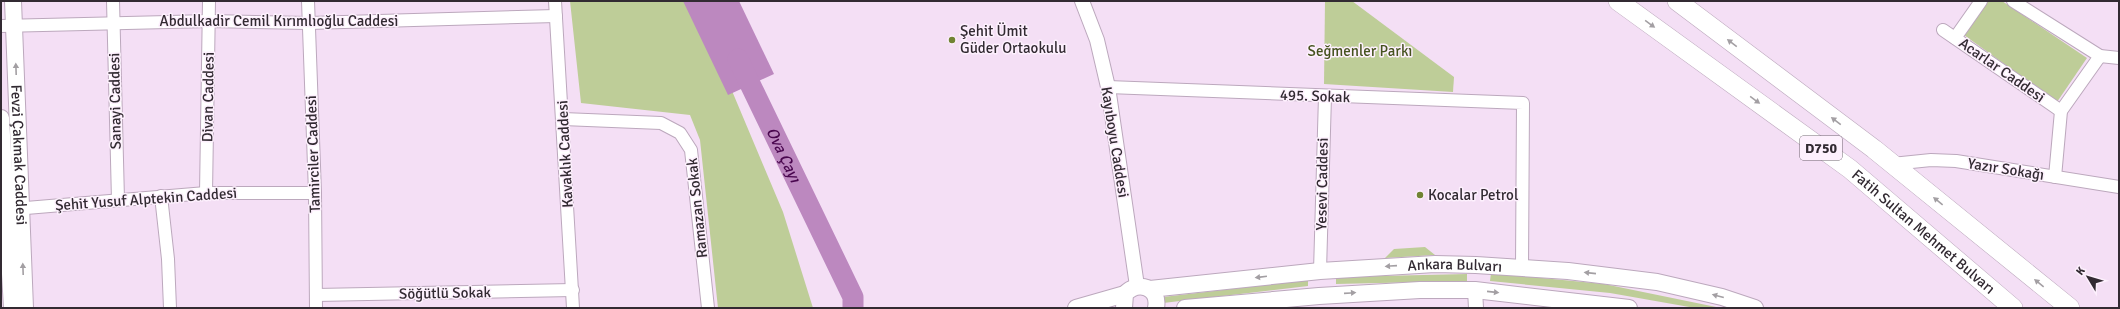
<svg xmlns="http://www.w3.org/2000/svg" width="2120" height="309" viewBox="0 0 2120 309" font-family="Signika,sans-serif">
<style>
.green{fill:#becd98}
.water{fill:#bc88bf}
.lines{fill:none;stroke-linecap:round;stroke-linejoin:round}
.river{stroke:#bc88bf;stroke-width:21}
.minor-casing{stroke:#bca8bd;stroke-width:14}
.tertiary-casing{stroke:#bca8bd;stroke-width:16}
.secondary-casing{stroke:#bca8bd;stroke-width:18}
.trunk-casing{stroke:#bca8bd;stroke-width:20}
.minor{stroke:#fff;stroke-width:12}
.tertiary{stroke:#fff;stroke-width:14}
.secondary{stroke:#fff;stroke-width:16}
.trunk{stroke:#fff;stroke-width:19}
.oneway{fill:#a39fa3}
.poi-dot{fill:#708333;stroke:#fdf0fd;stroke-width:1.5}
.labels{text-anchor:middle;stroke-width:3;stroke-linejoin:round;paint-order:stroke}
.shield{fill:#fdf0fd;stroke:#6f656f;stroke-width:1}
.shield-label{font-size:14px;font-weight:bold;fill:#322a32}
.street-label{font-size:15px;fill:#322a32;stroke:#fdf0fd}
.poi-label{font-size:15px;fill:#322a32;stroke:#fdf0fd;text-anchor:start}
.park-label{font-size:15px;fill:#45521e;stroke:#fdf0fd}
.water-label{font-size:16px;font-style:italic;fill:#4a074f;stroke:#fdf0fd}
</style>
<rect width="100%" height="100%" fill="#f4dff5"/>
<g class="green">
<polygon points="570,1 689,1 727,79 783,212 813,308 718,308 700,140 690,115 581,103"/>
<polygon points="1325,1 1352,1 1454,77 1453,92 1324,84"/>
<polygon points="1988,1 2002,1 2087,58 2057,102 1964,35"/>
<polygon points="1425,247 1435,255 1385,258 1394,249"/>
<polygon points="1491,273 1604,284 1721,308 1695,308 1610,293 1490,281"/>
<polygon points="1467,274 1467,281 1336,284 1336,277"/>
<polygon points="1308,280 1308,286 1163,303 1163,297"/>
</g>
<polygon class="water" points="683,1 739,1 774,74 728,95"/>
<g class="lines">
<path class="river" id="s1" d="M738,59l115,238v11"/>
<g class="minor-casing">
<g id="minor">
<polyline points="113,1 118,200"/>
<polyline points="308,1 315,193 316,308"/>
<polyline points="555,1 573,308"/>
<polyline points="2013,1 2100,56 2119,58"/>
<polyline points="1,26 210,21 309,23 556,16"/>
<polyline points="1943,30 2061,111"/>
<polyline points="1955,38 1981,1"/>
<polyline points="1108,87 1523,103 1522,268"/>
<polyline points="563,119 661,123 680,133 691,150 708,308"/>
<polyline points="1892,164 1931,160 1956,161 2119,187"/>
<polyline points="2055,177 2061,111 2100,56"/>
<polyline points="206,193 209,1"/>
<polyline points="161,196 168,259 170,308"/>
<polyline points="14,209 206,193 315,193"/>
<polyline points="1320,271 1325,96"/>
<polyline points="316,295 573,290"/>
</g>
</g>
<g class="tertiary-casing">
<g id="tertiary">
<polyline points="1082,1 1097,40 1108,87 1137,286"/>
<polyline points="1475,290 1476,308"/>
</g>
</g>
<g class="secondary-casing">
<g id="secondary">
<path id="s2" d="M13,1l12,307"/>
<polyline points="1,118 12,308"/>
<path id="s3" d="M1150,289l170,-18 115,-7 41,1 92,6 89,11 65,15 33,11"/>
<polyline points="1076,308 1125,294"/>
<path d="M1124,308l1,-14c13,-14 35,-7 31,14"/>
<polyline points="1185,308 1319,296 1420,290 1475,290 1629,308"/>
</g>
</g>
<g class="trunk-casing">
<g id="trunk">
<path id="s4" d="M1618,1l232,168 163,139"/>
<polyline points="1677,1 1874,149 2070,308"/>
</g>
</g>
<use href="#minor" class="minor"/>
<use href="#tertiary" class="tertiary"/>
<use href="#secondary" class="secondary"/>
<use href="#trunk" class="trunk"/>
</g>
<defs><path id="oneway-solid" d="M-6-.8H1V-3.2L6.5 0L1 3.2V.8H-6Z"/></defs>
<g class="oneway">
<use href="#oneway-solid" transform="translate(1650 24) rotate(36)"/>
<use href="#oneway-solid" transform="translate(1732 43) rotate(-143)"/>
<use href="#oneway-solid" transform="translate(16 69) rotate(-92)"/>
<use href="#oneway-solid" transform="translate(1755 100) rotate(36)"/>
<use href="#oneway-solid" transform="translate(1836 121) rotate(-143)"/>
<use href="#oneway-solid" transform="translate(1938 201) rotate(-141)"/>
<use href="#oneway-solid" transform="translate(1391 266) rotate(176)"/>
<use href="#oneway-solid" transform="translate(23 269) rotate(-92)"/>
<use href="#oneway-solid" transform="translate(1590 273) rotate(-174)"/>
<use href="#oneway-solid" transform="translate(1261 277) rotate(173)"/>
<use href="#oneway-solid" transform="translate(2039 283) rotate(-141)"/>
<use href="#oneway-solid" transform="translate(1493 292) rotate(6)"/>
<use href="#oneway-solid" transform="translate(1350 293) rotate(-4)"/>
<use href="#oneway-solid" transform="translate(1718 296) rotate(-165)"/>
</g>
<g class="poi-dot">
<circle cx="952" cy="40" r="4"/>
<circle cx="1420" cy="195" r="4"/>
</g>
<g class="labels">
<rect class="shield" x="1800" y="136" width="42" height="24" rx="3"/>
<g class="shield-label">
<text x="1821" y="153">D750</text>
</g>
<g class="street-label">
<text x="279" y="26">Abdulkadir Cemil Kırımlıoğlu Caddesi</text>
<text transform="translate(2002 70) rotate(35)" y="5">Acarlar Caddesi</text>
<text transform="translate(1315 96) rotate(2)" y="5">495. Sokak</text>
<text transform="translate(208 97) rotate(-89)" y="5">Divan Caddesi</text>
<text transform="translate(115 101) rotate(-91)" y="5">Sanayi Caddesi</text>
<text transform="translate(1115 142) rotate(81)" y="5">Kayıboyu Caddesi</text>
<text transform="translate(313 154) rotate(-92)" y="5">Tamirciler Caddesi</text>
<text transform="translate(565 154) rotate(-93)" y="5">Kavaklık Caddesi</text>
<text dy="5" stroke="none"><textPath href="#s2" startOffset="154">Fevzi Çakmak Caddesi</textPath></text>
<text transform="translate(2006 169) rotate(9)" y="5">Yazır Sokağı</text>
<text transform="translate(1322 184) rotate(-89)" y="5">Yesevi Caddesi</text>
<text transform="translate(146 199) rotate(-4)" y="5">Şehit Yusuf Alptekin Caddesi</text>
<text transform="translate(697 208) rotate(-96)" y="5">Ramazan Sokak</text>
<text dy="5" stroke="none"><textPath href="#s4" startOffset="383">Fatih Sultan Mehmet Bulvarı</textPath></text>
<text dy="5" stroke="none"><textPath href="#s3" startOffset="306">Ankara Bulvarı</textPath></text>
<text transform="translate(445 293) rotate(-1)" y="5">Söğütlü Sokak</text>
</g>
<g class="poi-label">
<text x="960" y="36">Şehit Ümit<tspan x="960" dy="17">Güder Ortaokulu</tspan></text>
<text x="1428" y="200">Kocalar Petrol</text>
</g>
<g class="park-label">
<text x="1360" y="56">Seğmenler Parkı</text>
</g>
<g class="water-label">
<text dy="6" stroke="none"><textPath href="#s1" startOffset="106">Ova Çayı</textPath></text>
</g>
</g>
<rect width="2120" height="309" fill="none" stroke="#322a32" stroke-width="4"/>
<g transform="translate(2088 277) rotate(308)" stroke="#fdf0fd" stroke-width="3" paint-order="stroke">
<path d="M0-3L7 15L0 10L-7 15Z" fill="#322a32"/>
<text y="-6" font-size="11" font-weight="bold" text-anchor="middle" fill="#322a32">K</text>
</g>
</svg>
